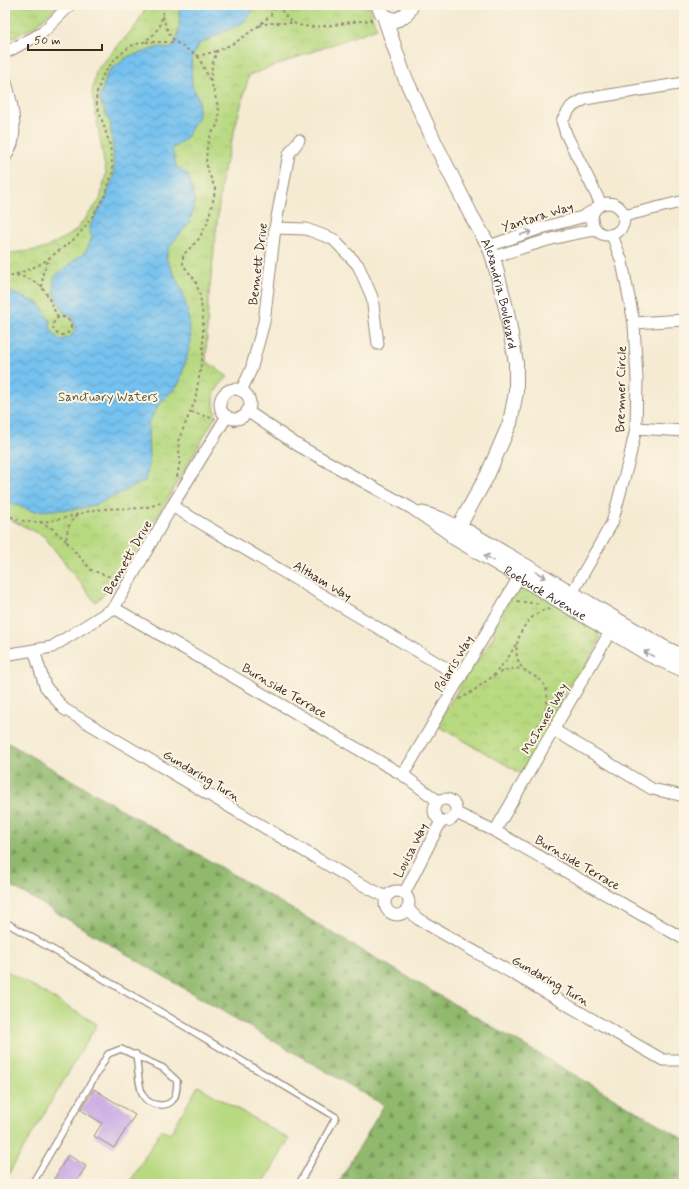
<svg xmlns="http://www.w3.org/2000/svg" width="689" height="1189" viewBox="0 0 689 1189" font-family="Mynerve,sans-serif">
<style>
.green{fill:#b7d980;stroke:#79824f}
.forest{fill:url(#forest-firs);stroke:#667246}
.park{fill:url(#park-crowns);stroke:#79824f}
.water{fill:url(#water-waves);stroke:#587686}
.building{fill:#c9aae4}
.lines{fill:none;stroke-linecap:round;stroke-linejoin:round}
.service-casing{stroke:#988a78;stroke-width:8}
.minor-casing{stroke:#988a78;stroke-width:13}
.tertiary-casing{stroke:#988a78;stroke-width:16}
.path{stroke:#988a78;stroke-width:2;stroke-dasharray:3 3;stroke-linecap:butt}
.service{stroke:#fff;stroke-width:5.5}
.minor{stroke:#fff;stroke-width:11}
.tertiary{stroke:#fff;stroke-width:14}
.oneway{stroke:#a79f9a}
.labels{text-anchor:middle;stroke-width:4;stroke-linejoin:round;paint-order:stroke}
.street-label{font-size:13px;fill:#3b2a1e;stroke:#fcf5e5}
.park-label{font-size:13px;fill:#5a5636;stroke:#fcf5e5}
</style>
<defs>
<pattern id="forest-firs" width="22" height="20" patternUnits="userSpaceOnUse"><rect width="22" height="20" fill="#91b96e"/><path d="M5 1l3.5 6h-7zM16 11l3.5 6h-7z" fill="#78975a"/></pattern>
<pattern id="park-crowns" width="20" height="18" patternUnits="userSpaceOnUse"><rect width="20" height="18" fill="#b7d980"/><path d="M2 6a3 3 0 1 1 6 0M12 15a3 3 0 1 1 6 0" fill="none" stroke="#9eba6e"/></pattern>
<pattern id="water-waves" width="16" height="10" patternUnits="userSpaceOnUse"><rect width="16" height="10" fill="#75c1ef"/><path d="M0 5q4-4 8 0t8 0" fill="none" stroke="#619dc1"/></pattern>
</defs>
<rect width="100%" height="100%" fill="#fcf5e5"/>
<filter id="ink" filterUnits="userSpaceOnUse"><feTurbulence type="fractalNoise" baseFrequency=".025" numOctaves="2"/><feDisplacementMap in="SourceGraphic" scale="8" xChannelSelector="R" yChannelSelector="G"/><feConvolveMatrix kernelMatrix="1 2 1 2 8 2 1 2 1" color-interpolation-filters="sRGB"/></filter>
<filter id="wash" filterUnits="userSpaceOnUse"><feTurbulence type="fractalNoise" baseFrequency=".012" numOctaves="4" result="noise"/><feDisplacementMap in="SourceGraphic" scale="16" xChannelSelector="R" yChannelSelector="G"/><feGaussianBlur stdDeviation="0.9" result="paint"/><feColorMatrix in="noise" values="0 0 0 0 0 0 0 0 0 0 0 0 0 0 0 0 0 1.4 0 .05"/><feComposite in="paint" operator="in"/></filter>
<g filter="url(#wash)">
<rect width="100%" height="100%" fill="#f5ebd3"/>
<g class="green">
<polygon points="5,970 97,1024 5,1180"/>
<polygon points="198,1086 289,1139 263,1184 129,1184 161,1130 170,1134"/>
</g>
<polygon class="forest" points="5,741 684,1139 684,1184 338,1184 384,1105 229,1015 5,882"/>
<g class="park">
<polygon points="5,5 59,5 34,27 8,40 5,28"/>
<path d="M147,5h222l3,12 5,11 -128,47 -27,102 -14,128 -2,56 22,16c-15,14 -16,19 -12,39l-98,167 -23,19 -51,-66 -39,-19v-263l39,-5 30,-17 26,-32 6,-27 -14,-80 4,-22 41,-47z"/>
<polygon points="524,588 532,589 597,629 599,637 598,644 577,680 572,681 558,706 559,709 522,774 437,725 475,661 480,659 494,635 493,630 514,593"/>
</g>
<path class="water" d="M179,5h78l-13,17 -45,22 -7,14 -1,7 1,20 7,15 -1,16 -12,22 -14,11 4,17 13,10 6,27 -6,20 -19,23 -4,12 16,33 6,22 3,29 -12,42 -20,20 -11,20 1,38 -4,19 -47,23 -21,5 -45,2 -19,-7 -8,-7v-205l3,-1 32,13 11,19 -1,5 7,10 5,2 8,-3 5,-7 -2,-13 -8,-3 -11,-20v-17l32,-26 6,-13 -3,-9 8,-16 9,-15 8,-24 -1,-23 -3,-29 -11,-23 9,-27 21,-16 32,-9 9,2c12,-11 9,-29 9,-44z"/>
<g id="blocks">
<g class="building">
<polygon points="94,1089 135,1115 114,1148 94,1136 102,1123 81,1110"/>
<polygon points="68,1155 86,1166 75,1184 51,1184"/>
</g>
</g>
</g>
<g filter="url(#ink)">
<use href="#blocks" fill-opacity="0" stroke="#988a78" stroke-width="1"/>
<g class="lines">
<g class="service-casing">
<g id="service">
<polyline points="5,922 159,1011 336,1117 299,1184"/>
<path d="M32,1184l76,-130 13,-5 42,19 14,13c0,6 0,15 -5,20 -7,7 -23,4 -28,-4 -6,-9 -6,-31 -8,-43"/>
</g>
</g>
<g class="minor-casing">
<g id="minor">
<polyline points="5,53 42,33 70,5"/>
<path d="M5,79c6,19 12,45 7,65 -2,5 -5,9 -7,14"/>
<circle cx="608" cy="219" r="16"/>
<polyline points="601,204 566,134 562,121 571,107 585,99 684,83"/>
<polyline points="624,216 684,201"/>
<polyline points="275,228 306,229 333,239 358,265 372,297 378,344"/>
<polyline points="489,246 541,228 582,217 594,210"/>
<path d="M493,257c36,-11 65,-22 103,-27"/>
<polyline points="634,323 684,320"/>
<circle cx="235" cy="404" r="15"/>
<polyline points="241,391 251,370 264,322 275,228 289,154 299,140"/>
<polyline points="247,411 299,446 411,508 453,537"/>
<polyline points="636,428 684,431"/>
<polyline points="172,506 461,677"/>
<polyline points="423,512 442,518 460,527"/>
<polyline points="568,600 612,523 629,460 636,428 637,380 634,323 622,262 612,235"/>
<polyline points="114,608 403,775 438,801"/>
<polyline points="34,650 45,686 64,709 355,881 386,897"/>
<polyline points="5,653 10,654 52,647 114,608 172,506 227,416"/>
<polyline points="554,730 652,789 684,796"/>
<polyline points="403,775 523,570"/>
<circle cx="445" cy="810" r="11"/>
<polyline points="456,813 495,831 684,939"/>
<polyline points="495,831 614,625"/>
<circle cx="397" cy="903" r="12"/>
<polyline points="405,892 441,821"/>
<polyline points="408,909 418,919 663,1060 682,1060 684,1058"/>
</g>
</g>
<g class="tertiary-casing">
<g id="tertiary">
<path d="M379,5c1,9 7,13 16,15 8,-2 14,-6 16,-15"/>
<path id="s1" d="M384,16l19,57 33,72 35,70 18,31 4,11 14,55 9,51v29l-6,31 -23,53 -34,61 197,118 34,15"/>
<polyline points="460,527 663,647 684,657"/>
</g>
</g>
<g class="path">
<path d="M278,5c4,6 8,13 14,17 19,12 58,-3 79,-1v-3"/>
<path d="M163,16c6,26 14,27 35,40l19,-5"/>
<polyline points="259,26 269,23 292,23"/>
<polyline points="146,42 174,42"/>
<polyline points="198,56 210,80"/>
<path d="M16,275c30,7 29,17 42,43"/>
<polyline points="5,279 41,264 76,238 90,220 105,196 113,171 110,145 97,105 96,95 103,75 114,60 130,46 144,42 153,35 160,26 165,5"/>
<polyline points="42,287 43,272 50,257"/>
<circle cx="62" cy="326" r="9"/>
<polyline points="191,412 215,419"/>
<polyline points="233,427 238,423 245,422"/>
<polyline points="177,477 179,467 180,458 178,441 195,401 203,353 203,318 200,295 195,280 183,265 183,255 198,240 207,224 214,197 215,188 208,171 206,161 207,148 210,136 218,124 219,110 211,81 212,65 217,51 236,42 257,27 271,15 274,5"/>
<path d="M5,514c13,6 17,8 32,8 23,0 44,-11 66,-13 20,-2 42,3 60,-8"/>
<path d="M77,515c-8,8 -10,14 -11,26l25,29 28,10"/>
<polyline points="40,522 53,529 66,541"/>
<polyline points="517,601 540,604"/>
<polyline points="493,676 508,658 516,644"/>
<path d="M459,699c22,-9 37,-34 64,-30"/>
<path d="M533,743c2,-17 17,-32 14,-50 -3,-20 -24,-16 -29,-33 -7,-20 11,-50 33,-51"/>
</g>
<use href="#service" class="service"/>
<use href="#minor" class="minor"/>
<use href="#tertiary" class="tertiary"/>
</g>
<defs><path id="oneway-shaft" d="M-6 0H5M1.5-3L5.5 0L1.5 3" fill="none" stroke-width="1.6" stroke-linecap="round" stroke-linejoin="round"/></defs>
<g class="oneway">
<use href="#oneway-shaft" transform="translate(526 233) rotate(-19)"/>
<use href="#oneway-shaft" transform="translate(489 558) rotate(-149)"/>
<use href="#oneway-shaft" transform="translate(541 575) rotate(30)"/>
<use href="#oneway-shaft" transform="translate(649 654) rotate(-151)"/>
</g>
</g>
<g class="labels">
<g class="street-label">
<text transform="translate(537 216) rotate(-17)" y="5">Yantara Way</text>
<text transform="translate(257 264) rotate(-83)" y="5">Bennett Drive</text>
<text dy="5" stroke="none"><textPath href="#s1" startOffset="302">Alexandria Boulevard</textPath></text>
<text transform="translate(620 389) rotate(-89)" y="5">Bremner Circle</text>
<text transform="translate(127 557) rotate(-60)" y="5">Bennett Drive</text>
<text transform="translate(323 580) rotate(31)" y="5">Altham Way</text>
<text dy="5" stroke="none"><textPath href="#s1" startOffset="670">Roebuck Avenue</textPath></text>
<text transform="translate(453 663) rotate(-59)" y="5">Polaris Way</text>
<text transform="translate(285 690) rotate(30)" y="5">Burnside Terrace</text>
<text transform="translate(544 718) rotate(-60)" y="5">McInnes Way</text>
<text transform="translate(202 775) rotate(31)" y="5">Gundaring Turn</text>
<text transform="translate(410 850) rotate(-63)" y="5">Louisa Way</text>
<text transform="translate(578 862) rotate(30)" y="5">Burnside Terrace</text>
<text transform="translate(551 980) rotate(30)" y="5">Gundaring Turn</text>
</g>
<g class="park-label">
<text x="108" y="401">Sanctuary Waters</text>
</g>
</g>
<rect width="689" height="1189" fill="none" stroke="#fcf5e5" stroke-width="20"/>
<path d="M28 44v6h74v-6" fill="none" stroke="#3b2a1e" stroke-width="2"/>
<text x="34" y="44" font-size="12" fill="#3b2a1e" stroke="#fcf5e5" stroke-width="3" paint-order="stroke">50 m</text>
</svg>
